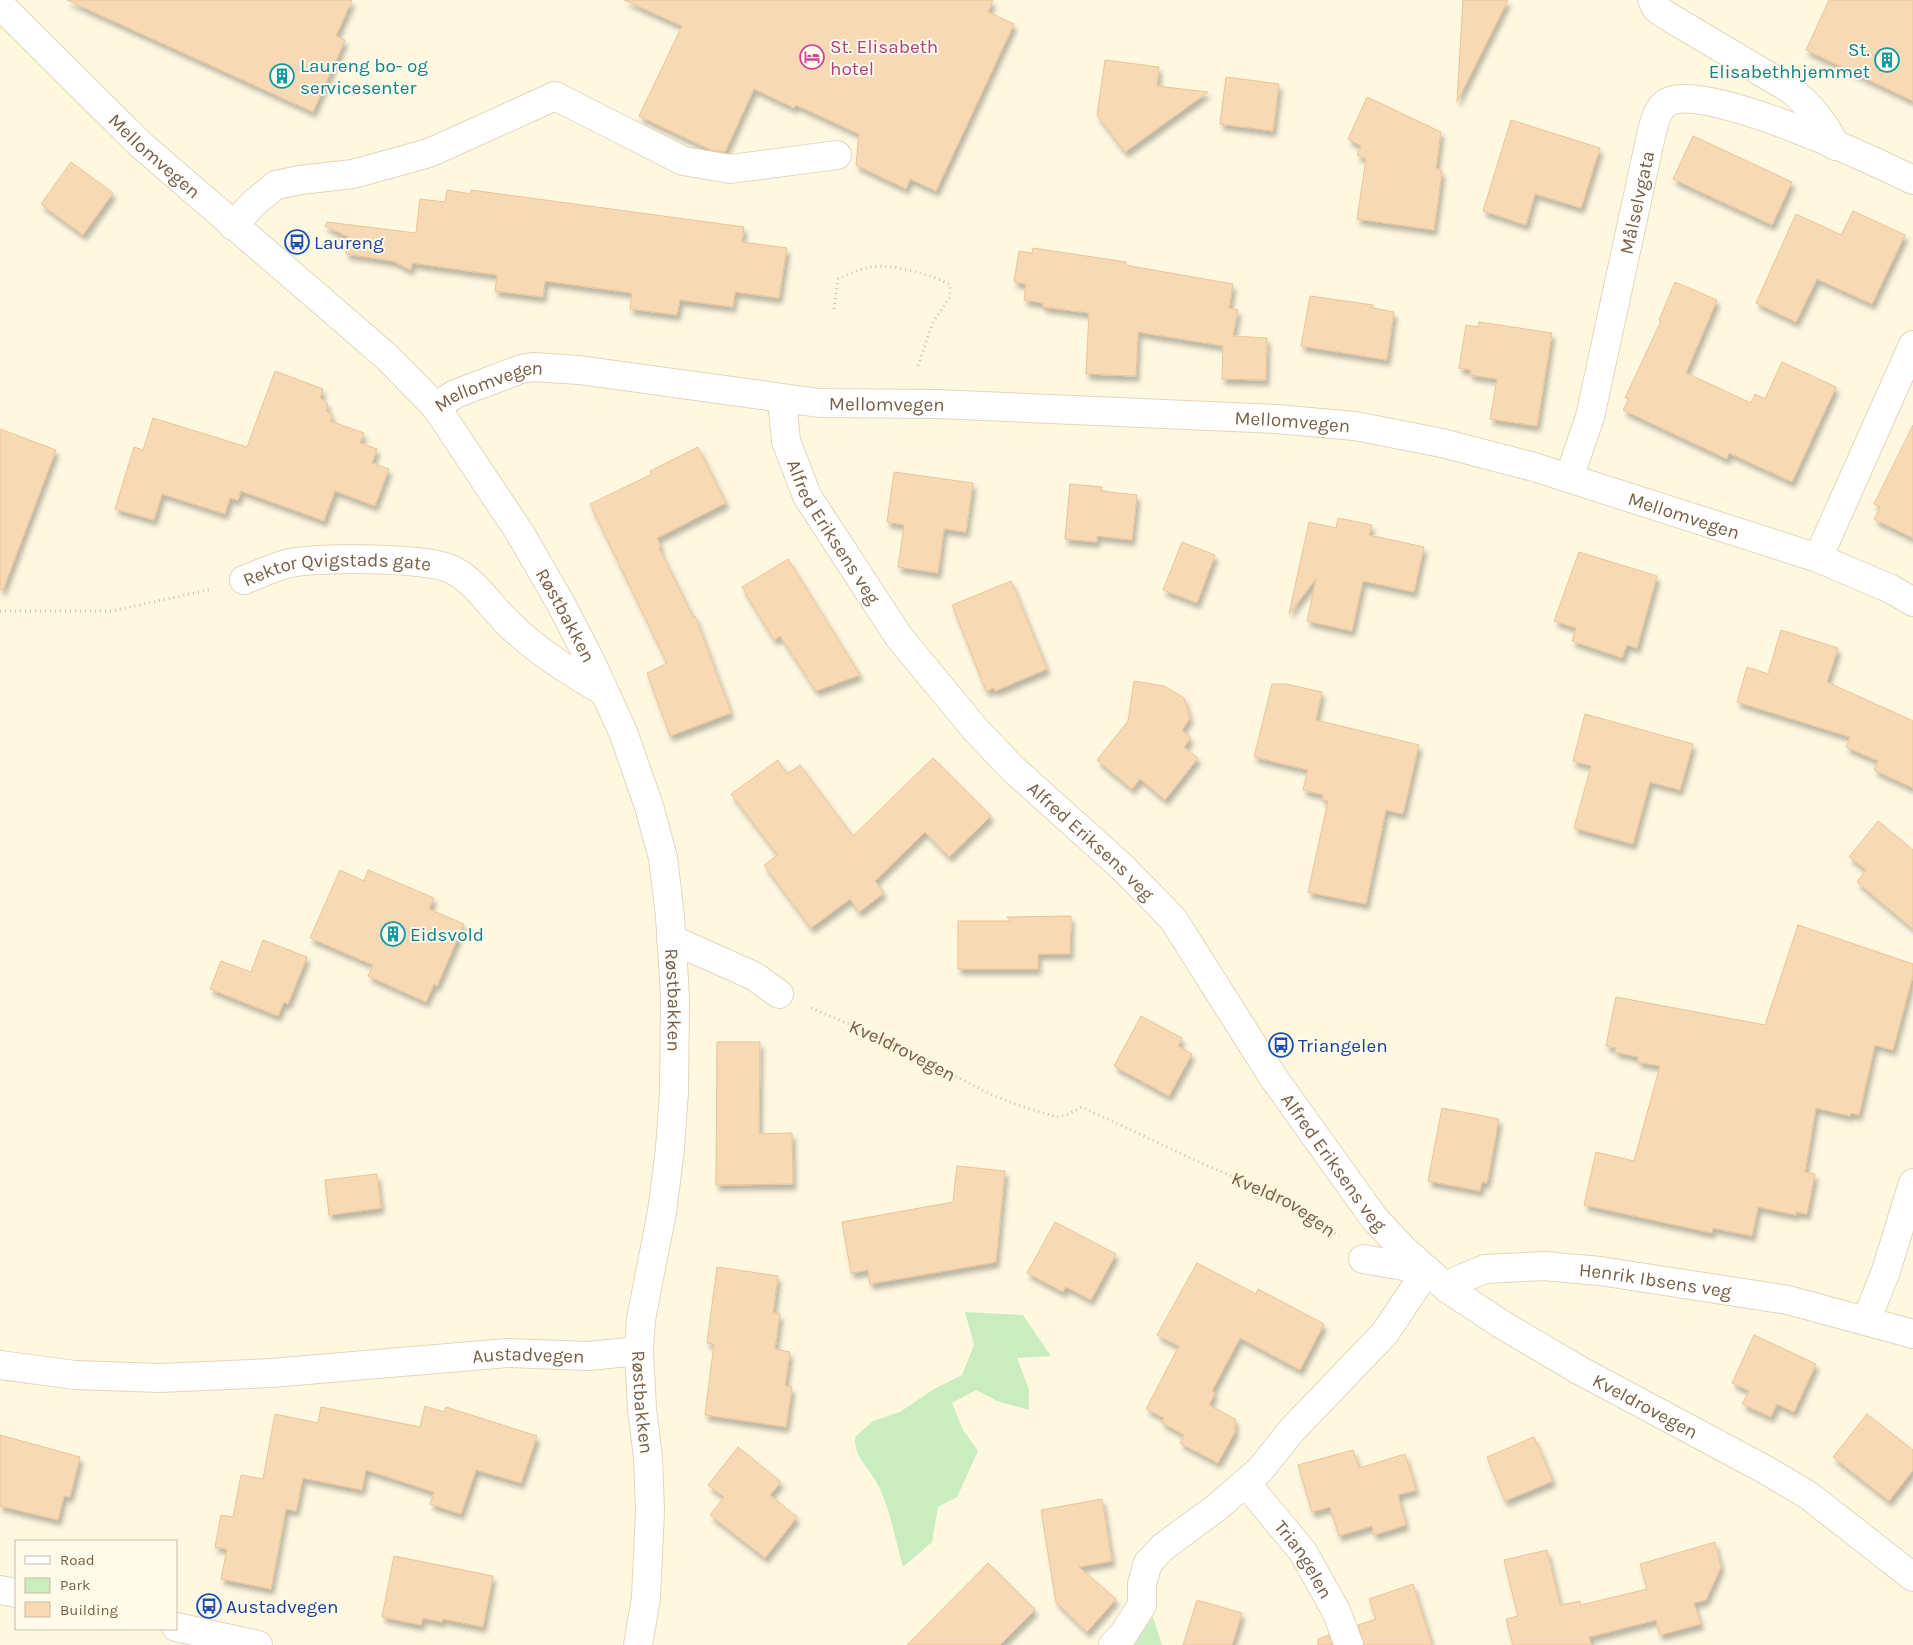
<svg xmlns="http://www.w3.org/2000/svg" width="1913" height="1645" viewBox="0 0 1913 1645" font-family="Karla,sans-serif">
<style>
.green{fill:#c9edbe}
.building{fill:#f7dab5;stroke:#ebc494;filter:url(#shadow)}
.lines{fill:none;stroke-linecap:round;stroke-linejoin:round}
.minor-casing{stroke:#e4d5bc;stroke-width:30}
.path{stroke:#dcbe99;stroke-width:3;stroke-dasharray:1 4;stroke-linecap:butt}
.minor{stroke:#fff;stroke-width:28}
.labels{text-anchor:middle;stroke-width:4;stroke-linejoin:round;paint-order:stroke}
.hotel-label{font-size:19px;fill:#b23c85;stroke:#fffae9;text-anchor:start}
.culture-label{font-size:19px;fill:#0d838f;stroke:#fffae9;text-anchor:start}
.street-label{font-size:19px;fill:#786045;stroke:#fffae9}
.transit-label{font-size:19px;fill:#164399;stroke:#fffae9;text-anchor:start}
</style>
<defs>
<filter id="shadow"><feDropShadow dx="3" dy="5.5" stdDeviation="2.5" flood-color="#0004"/></filter>
</defs>
<rect width="100%" height="100%" fill="#fff8e1"/>
<g class="green">
<path d="M965,1312l58,3 28,41 -34,2 12,31v21l-32,-9 -21,-11 -24,13 11,27 15,21 -21,46 -19,10 -6,35 -29,25c-9,-31 -13,-62 -29,-89 -9,-15 -20,-23 -19,-41l18,-16 27,-9 34,-23 28,-14 12,-30z"/>
<polygon points="1153,1617 1162,1645 1131,1645"/>
</g>
<g class="building">
<polygon points="67,0 352,0 336,36 345,40 313,112"/>
<polygon points="624,0 993,0 988,12 1014,24 936,191 910,179 906,189 856,165 859,134 796,105 794,108 754,89 725,152 711,150 639,116 682,26"/>
<polygon points="1463,0 1508,0 1457,102"/>
<polygon points="1829,0 1913,0 1913,101 1806,50"/>
<polygon points="1105,60 1159,67 1157,86 1208,92 1125,152 1097,115"/>
<polygon points="1226,77 1279,84 1273,131 1220,124"/>
<polygon points="1367,97 1441,132 1436,168 1442,172 1434,230 1357,219 1366,159 1357,155 1361,146 1348,139"/>
<polygon points="1511,120 1600,148 1581,208 1535,194 1526,225 1483,211"/>
<polygon points="1693,136 1792,182 1772,225 1673,179"/>
<polygon points="71,162 113,193 83,235 41,204"/>
<polygon points="447,190 471,194 471,190 744,227 742,242 787,248 779,298 735,292 733,307 680,300 677,315 630,309 632,293 545,281 543,297 495,291 497,275 412,263 411,270 393,261 346,254 348,237 325,226 327,222 416,233 420,199 445,202"/>
<polygon points="1853,211 1905,235 1872,304 1817,279 1796,322 1756,303 1796,214 1841,235"/>
<polygon points="1033,248 1126,262 1125,265 1233,284 1229,308 1238,310 1233,336 1267,338 1266,380 1222,379 1223,346 1138,332 1136,376 1086,374 1089,313 1043,307 1043,303 1024,300 1026,284 1014,282 1019,251 1032,253"/>
<polygon points="1675,282 1717,300 1686,373 1751,403 1755,394 1765,399 1782,362 1836,387 1792,482 1729,453 1727,459 1623,410 1629,399 1625,398 1661,321 1659,320"/>
<polygon points="1310,296 1373,305 1373,308 1394,312 1387,360 1301,346"/>
<polygon points="1479,322 1552,333 1537,426 1490,419 1497,379 1470,375 1471,370 1459,368 1466,325 1478,327"/>
<polygon points="275,371 323,389 320,398 328,404 326,411 333,415 330,421 364,433 360,443 377,449 372,463 389,469 375,506 335,491 324,521 241,491 238,500 230,498 225,514 162,494 154,520 115,509 134,447 143,450 153,418 247,447"/>
<polygon points="1913,425 1913,538 1874,519 1880,507 1874,504"/>
<polygon points="0,429 56,450 3,590 0,589"/>
<polygon points="698,447 726,503 657,538 661,547 659,548 693,617 695,616 731,713 670,736 647,673 667,663 590,504 652,474 650,471"/>
<polygon points="894,472 973,483 966,532 944,529 938,573 898,567 904,525 887,522"/>
<polygon points="1070,484 1102,487 1101,491 1137,495 1132,540 1097,536 1097,542 1065,539"/>
<polygon points="1338,518 1372,525 1369,535 1424,547 1414,592 1363,581 1352,631 1307,621 1316,579 1289,614 1309,522 1336,528"/>
<polygon points="1182,542 1215,555 1197,603 1163,590"/>
<polygon points="1579,552 1657,576 1637,648 1627,645 1622,658 1572,641 1576,628 1554,621"/>
<polygon points="788,559 860,675 816,691 780,636 774,640 742,587"/>
<polygon points="1011,581 1047,669 995,691 994,688 986,691 952,605"/>
<polygon points="1781,630 1838,648 1827,682 1913,721 1913,788 1874,770 1878,761 1846,747 1850,737 1737,702 1747,667 1768,674"/>
<polygon points="1134,681 1164,686 1184,698 1190,718 1182,730 1191,738 1184,747 1198,758 1165,800 1140,779 1132,789 1097,760 1128,721"/>
<polygon points="1272,684 1286,684 1322,692 1316,720 1419,745 1403,814 1386,810 1366,904 1308,892 1328,801 1322,800 1323,795 1303,790 1308,770 1254,757"/>
<polygon points="1585,714 1693,744 1680,790 1650,782 1633,844 1574,828 1591,766 1573,761"/>
<polygon points="933,758 991,816 949,857 925,832 875,881 884,893 859,912 850,899 811,928 764,865 778,855 731,794 778,760 787,774 800,765 853,836"/>
<polygon points="1878,821 1913,850 1913,929 1857,882 1866,870 1849,857"/>
<polygon points="340,870 364,881 368,870 434,898 429,909 464,924 437,986 434,984 426,1002 368,976 373,965 310,938"/>
<polygon points="1071,916 1070,954 1038,954 1038,969 958,969 958,921 1011,921 1007,917"/>
<polygon points="1798,925 1913,964 1913,975 1893,1050 1875,1045 1859,1115 1851,1113 1850,1116 1816,1108 1805,1172 1815,1174 1807,1214 1796,1212 1796,1215 1758,1207 1752,1236 1713,1228 1712,1233 1584,1205 1596,1152 1634,1161 1660,1066 1638,1062 1638,1057 1615,1052 1616,1048 1606,1046 1616,997 1765,1025"/>
<polygon points="263,940 307,957 288,1004 284,1002 278,1016 210,989 221,961 251,972"/>
<polygon points="1141,1016 1182,1038 1178,1046 1192,1054 1169,1096 1114,1066"/>
<polygon points="717,1042 760,1042 759,1134 792,1133 793,1184 716,1185"/>
<polygon points="1442,1108 1499,1119 1487,1183 1482,1182 1480,1191 1428,1181"/>
<polygon points="957,1166 1005,1171 996,1262 870,1284 868,1270 851,1273 842,1222 953,1202"/>
<polygon points="377,1174 381,1208 329,1215 325,1180"/>
<polygon points="1055,1222 1116,1254 1091,1300 1066,1287 1063,1292 1027,1273"/>
<polygon points="1197,1263 1256,1294 1258,1289 1324,1324 1300,1370 1240,1338 1212,1391 1215,1393 1209,1405 1235,1419 1235,1432 1218,1463 1180,1443 1184,1435 1161,1422 1164,1418 1146,1409 1179,1346 1157,1335"/>
<polygon points="717,1267 778,1276 773,1313 780,1314 775,1349 790,1352 785,1386 792,1387 786,1427 705,1415 714,1344 707,1343"/>
<polygon points="1754,1335 1816,1364 1794,1412 1777,1404 1771,1417 1742,1404 1749,1391 1732,1383"/>
<polygon points="425,1406 444,1412 446,1407 537,1436 521,1483 476,1470 461,1514 430,1504 434,1492 366,1470 362,1490 303,1478 296,1511 286,1509 271,1589 221,1579 227,1549 215,1547 221,1515 233,1517 241,1475 263,1479 275,1414 318,1423 321,1407 420,1427"/>
<polygon points="1867,1414 1913,1450 1913,1470 1889,1501 1833,1457"/>
<polygon points="0,1435 80,1457 70,1497 64,1496 58,1520 0,1506"/>
<polygon points="1534,1437 1553,1481 1505,1501 1487,1457"/>
<polygon points="738,1447 781,1482 770,1495 797,1517 765,1558 710,1515 724,1497 708,1485"/>
<polygon points="1353,1450 1359,1468 1405,1454 1416,1490 1398,1495 1406,1525 1374,1535 1372,1526 1339,1536 1330,1507 1312,1512 1298,1465"/>
<polygon points="1102,1499 1112,1561 1079,1567 1116,1599 1087,1632 1056,1602 1041,1510"/>
<polygon points="1715,1542 1721,1567 1706,1600 1694,1603 1701,1624 1660,1635 1656,1620 1589,1637 1591,1645 1513,1645 1506,1619 1518,1616 1504,1560 1547,1550 1560,1605 1580,1601 1581,1605 1647,1589 1640,1564"/>
<polygon points="394,1556 493,1576 483,1627 443,1619 442,1622 423,1618 421,1625 382,1617"/>
<polygon points="988,1563 1035,1610 1000,1645 907,1645"/>
<polygon points="1413,1584 1432,1645 1364,1645 1358,1625 1376,1619 1369,1599"/>
<polygon points="1197,1600 1242,1613 1232,1645 1183,1645"/>
<polygon points="1329,1635 1332,1645 1318,1645 1318,1639"/>
</g>
<g class="lines">
<g class="minor-casing">
<g id="minor">
<path d="M1652,0l4,8 8,6 126,75c19,16 35,33 45,57"/>
<path id="s2" d="M0,5l140,139 247,213 49,50 84,126 41,71 29,56 33,72 26,74 14,52 7,58 5,81 -1,94 -4,58 -8,63 -21,107 -2,32 3,58 6,48 2,54 -4,87 -8,47"/>
<polyline points="233,226 254,203 276,185 300,180 353,174 429,153 555,96 683,161 730,169 837,155"/>
<path id="s3" d="M782,400l4,41 21,55 92,141 76,92 37,39 109,98 52,53 100,158 101,141 30,32 44,39 53,35 78,46 185,99 44,26 105,82"/>
<path id="s4" d="M436,407l19,-13 66,-25 12,-2 46,3 240,33 119,1 338,15 79,7 87,17 92,24 284,91 73,31 22,13"/>
<path id="s5" d="M1569,478l21,-61 60,-277c3,-12 6,-34 20,-39 41,-16 200,58 243,79"/>
<polyline points="1818,558 1913,345"/>
<path id="s6" d="M244,580c15,-6 30,-13 46,-17 27,-6 141,-6 163,7 24,13 38,37 57,55 28,27 60,47 93,66"/>
<polyline points="671,939 754,976 779,994"/>
<polyline points="1363,1259 1427,1270"/>
<path id="s7" d="M1448,1289l8,-8 29,-12 59,-3 56,5 188,29 125,34"/>
<polyline points="1866,1321 1886,1271 1913,1183"/>
<path id="s8" d="M0,1365l75,10 85,3 111,-5 236,-20 81,3 51,-5"/>
<path id="s9" d="M1246,1483l57,69 33,59 13,34"/>
<polyline points="0,1590 16,1593"/>
<polyline points="176,1627 258,1645"/>
<polyline points="1113,1645 1123,1635 1142,1605 1142,1584 1148,1563 1163,1547 1216,1508 1260,1470 1292,1430 1385,1333 1427,1270"/>
</g>
</g>
<g class="path">
<path d="M834,309l4,-30c10,-5 22,-10 33,-12 18,-4 64,8 79,18v12l-17,25 -16,47"/>
<polyline points="0,611 112,611 212,589"/>
<path id="s1" d="M811,1008l71,30 108,56 27,11 40,12 10,-2 15,-8 119,56 91,39 47,34"/>
</g>
<use href="#minor" class="minor"/>
</g>
<defs>
<g id="hotel-ring" transform="scale(1.25)"><circle r="9.5" fill="#fffae9" stroke="#d1479c" stroke-width="1.5"/><path d="M-6-4.5h1.5V1H6V5H4.5V3h-9V5H-6ZM-4 0a1.8 1.8 0 1 1 3.6 0ZM.5 0V-2.5h3Q6-2.5 6 0Z" fill="#d1479c"/></g>
<g id="building-ring" transform="scale(1.25)"><circle r="9.5" fill="#fffae9" stroke="#0f9aa8" stroke-width="1.5"/><path d="M-4-6H4V6H1V3H-1V6H-4ZM-2.5-4.3h1.7v1.8h-1.7ZM.8-4.3h1.7v1.8H.8ZM-2.5-1h1.7V.8h-1.7ZM.8-1h1.7V.8H.8Z" fill="#0f9aa8"/></g>
<g id="bus-ring" transform="scale(1.25)"><circle r="9.5" fill="#fffae9" stroke="#1a4fb4" stroke-width="1.5"/><path d="M-5-6H5V4H4V6H2V4H-2V6H-4V4H-5ZM-3.5-4V0h7V-4ZM-3.5 1.2v1.5H-2V1.2ZM2 1.2v1.5H3.5V1.2Z" fill="#1a4fb4"/></g>
</defs>
<g fill-rule="evenodd">
<use href="#hotel-ring" x="812" y="57"/>
<use href="#building-ring" x="1887" y="60"/>
<use href="#building-ring" x="282" y="76"/>
<use href="#bus-ring" x="297" y="242"/>
<use href="#building-ring" x="393" y="934"/>
<use href="#bus-ring" x="1281" y="1045"/>
<use href="#bus-ring" x="209" y="1606"/>
</g>
<g class="labels">
<g class="hotel-label">
<text x="830" y="53">St. Elisabeth<tspan x="830" dy="22">hotel</tspan></text>
</g>
<g class="culture-label">
<text x="1870" y="56" text-anchor="end">St.<tspan x="1870" dy="22">Elisabethhjemmet</tspan></text>
<text x="300" y="72">Laureng bo- og<tspan x="300" dy="22">servicesenter</tspan></text>
<text x="410" y="941">Eidsvold</text>
</g>
<g class="street-label">
<text dy="7" stroke="none"><textPath href="#s2" startOffset="216">Mellomvegen</textPath></text>
<text dy="7" stroke="none"><textPath href="#s5" startOffset="284">Målselvgata</textPath></text>
<text dy="7" stroke="none"><textPath href="#s4" startOffset="58">Mellomvegen</textPath></text>
<text dy="7" stroke="none"><textPath href="#s4" startOffset="462">Mellomvegen</textPath></text>
<text dy="7" stroke="none"><textPath href="#s4" startOffset="868">Mellomvegen</textPath></text>
<text dy="7" stroke="none"><textPath href="#s4" startOffset="1272">Mellomvegen</textPath></text>
<text dy="7" stroke="none"><textPath href="#s3" startOffset="144">Alfred Eriksens veg</textPath></text>
<text dy="7" stroke="none"><textPath href="#s6" startOffset="95">Rektor Qvigstads gate</textPath></text>
<text dy="7" stroke="none"><textPath href="#s2" startOffset="839">Røstbakken</textPath></text>
<text dy="7" stroke="none"><textPath href="#s3" startOffset="549">Alfred Eriksens veg</textPath></text>
<text dy="7" stroke="none"><textPath href="#s2" startOffset="1244">Røstbakken</textPath></text>
<text dy="7" stroke="none"><textPath href="#s1" startOffset="101">Kveldrovegen</textPath></text>
<text dy="7" stroke="none"><textPath href="#s3" startOffset="954">Alfred Eriksens veg</textPath></text>
<text dy="7" stroke="none"><textPath href="#s1" startOffset="521">Kveldrovegen</textPath></text>
<text dy="7" stroke="none"><textPath href="#s7" startOffset="214">Henrik Ibsens veg</textPath></text>
<text dy="7" stroke="none"><textPath href="#s8" startOffset="530">Austadvegen</textPath></text>
<text dy="7" stroke="none"><textPath href="#s2" startOffset="1649">Røstbakken</textPath></text>
<text dy="7" stroke="none"><textPath href="#s3" startOffset="1355">Kveldrovegen</textPath></text>
<text dy="7" stroke="none"><textPath href="#s9" startOffset="96">Triangelen</textPath></text>
</g>
<g class="transit-label">
<text x="314" y="249">Laureng</text>
<text x="1298" y="1052">Triangelen</text>
<text x="226" y="1613">Austadvegen</text>
</g>
</g>
<rect x="15" y="1540" width="162" height="90" fill="#fffae9" stroke="#c9bca7"/>
<rect x="25" y="1556" width="25" height="8" fill="#ffffff" stroke="#c9bca7"/>
<text x="60" y="1565" font-size="15" fill="#786045">Road</text>
<rect x="25" y="1578" width="25" height="15" fill="#c9edbe" stroke="#c9bca7"/>
<text x="60" y="1590" font-size="15" fill="#786045">Park</text>
<rect x="25" y="1602" width="25" height="15" fill="#f7dab5" stroke="#c9bca7"/>
<text x="60" y="1615" font-size="15" fill="#786045">Building</text>
</svg>
